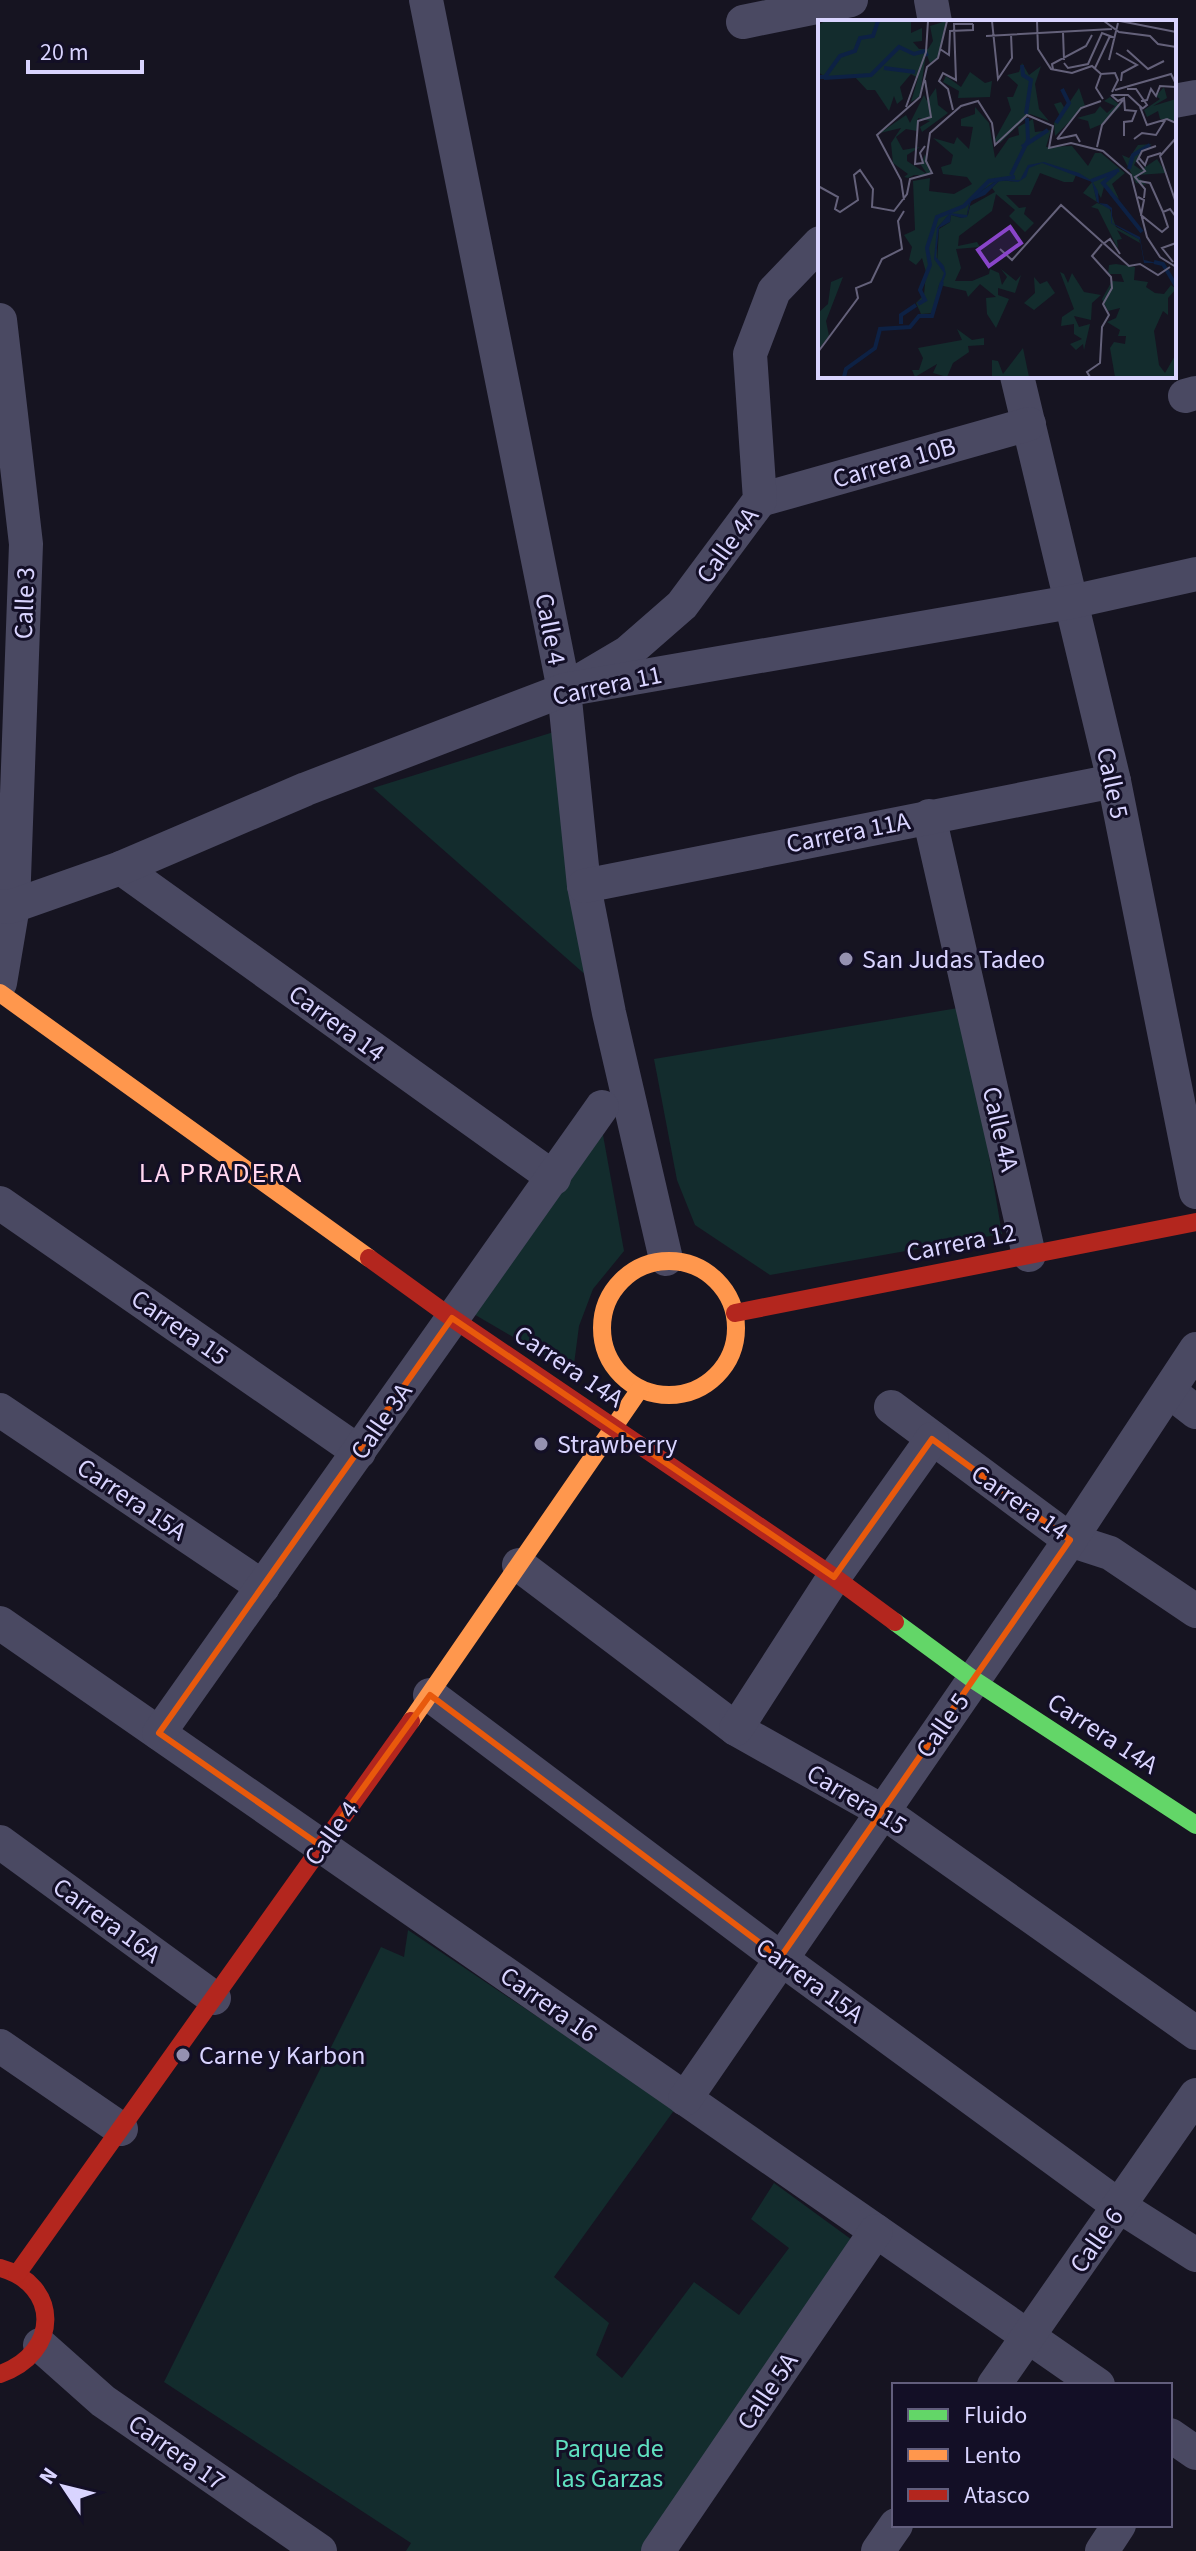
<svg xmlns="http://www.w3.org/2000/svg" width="1196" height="2551" viewBox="0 0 1196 2551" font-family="'Source Sans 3',sans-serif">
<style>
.green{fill:#132c2d}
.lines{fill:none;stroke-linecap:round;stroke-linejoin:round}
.street{stroke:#4a4962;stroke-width:34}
.fast{stroke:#63d668;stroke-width:18}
.slow{stroke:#ff974d;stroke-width:18}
.jam{stroke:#b3261e;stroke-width:18}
.marked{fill:none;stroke:#e8590c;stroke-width:6;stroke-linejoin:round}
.poi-dot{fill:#9591b1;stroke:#130f26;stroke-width:3}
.labels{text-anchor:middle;stroke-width:6;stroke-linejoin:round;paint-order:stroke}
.street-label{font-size:26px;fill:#d9d4ff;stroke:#130f26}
.poi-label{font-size:26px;fill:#d9d4ff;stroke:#130f26;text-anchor:start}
.park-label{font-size:26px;fill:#5fe0c0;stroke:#130f26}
.neighbourhood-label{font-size:28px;letter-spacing:2px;fill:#ffd6f0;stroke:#130f26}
.inset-river{fill:none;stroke:#0d2144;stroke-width:4}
.inset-road{fill:none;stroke:#64617a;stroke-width:2}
.view{fill:#8945c9;fill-opacity:0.15;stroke:#8945c9;stroke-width:4}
.inset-edge{fill:none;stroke:#d9d4ff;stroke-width:4}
</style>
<rect width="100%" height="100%" fill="#161421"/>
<g class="green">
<polygon points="560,730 588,977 373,788"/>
<polygon points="964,1007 1002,1234 770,1275 695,1225 677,1180 654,1059"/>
<polygon points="601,1124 624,1251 593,1289 579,1326 573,1372 472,1313"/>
<polygon points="408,1930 675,2109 554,2277 609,2323 596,2355 622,2378 694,2282 739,2315 789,2248 751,2219 774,2183 859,2245 652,2551 406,2551 411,2543 164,2382 381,1947 404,1957"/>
</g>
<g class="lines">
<g class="street">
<polyline points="426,0 564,690 584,886 609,1013 666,1259"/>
<polyline points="931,0 935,22"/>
<polyline points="743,22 851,0"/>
<polyline points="1174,101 1196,97"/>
<polyline points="0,320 26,544 13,906 0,983"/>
<polyline points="1017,376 1114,781 1196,1192"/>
<polyline points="1185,396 1196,393"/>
<polyline points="760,500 1029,424"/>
<polyline points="583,679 627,653 682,605 760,500 750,354 774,291 820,243"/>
<polyline points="929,816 1029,1255"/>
<polyline points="121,868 554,1178"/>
<polyline points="584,886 1114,781"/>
<polyline points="0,907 13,906 121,868 306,789 564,690 1071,602 1196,574"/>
<polyline points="0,1203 359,1452"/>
<polyline points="1169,1391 1196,1412"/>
<polyline points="891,1407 1070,1540 1110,1553 1196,1611"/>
<polyline points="0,1410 263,1587"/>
<polyline points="519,1565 736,1729 882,1811 1196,2033"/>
<polyline points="0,1623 1098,2385"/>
<polyline points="430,1695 780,1958 1119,2206 1196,2255"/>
<polyline points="736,1729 834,1577 932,1439"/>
<polyline points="159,1733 602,1107"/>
<polyline points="0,1842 214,1998"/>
<polyline points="0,2046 121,2129"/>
<polyline points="685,2099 1070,1540 1196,1349"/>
<polyline points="40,2345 103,2401 320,2551"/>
<polyline points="994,2385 1196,2095"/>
<polyline points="1170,2435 1196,2453"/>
<polyline points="658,2551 876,2231"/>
<polyline points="878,2551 896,2525"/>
<polyline points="1102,2551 1119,2525"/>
</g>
<polyline class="fast" points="895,1622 974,1680 1196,1825"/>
<g class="slow">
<polyline points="0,993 369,1258"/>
<circle cx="669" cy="1328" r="67"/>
<polyline points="411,1721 640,1389"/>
</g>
<g class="jam">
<polyline points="369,1258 452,1318 834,1577 895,1622"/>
<polyline points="735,1313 1196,1222"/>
<path d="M0,2268c60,16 61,85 0,106"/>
<polyline points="17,2274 411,1721"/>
</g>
</g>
<path class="marked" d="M452,1318l382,259 98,-138 138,101 -290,418 -350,-263 -109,151 -162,-113z"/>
<g class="poi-dot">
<circle cx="846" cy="959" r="8"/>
<circle cx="541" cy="1444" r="8"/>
<circle cx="183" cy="2055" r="8"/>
</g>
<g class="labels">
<g class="street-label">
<text transform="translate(894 462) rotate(-16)" y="9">Carrera 10B</text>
<text transform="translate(727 545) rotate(-54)" y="9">Calle 4A</text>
<text transform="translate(24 603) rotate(-88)" y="9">Calle 3</text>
<text transform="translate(551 629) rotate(79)" y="9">Calle 4</text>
<text transform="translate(607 685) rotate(-12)" y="9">Carrera 11</text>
<text transform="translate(1113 783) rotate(78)" y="9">Calle 5</text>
<text transform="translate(848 832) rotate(-11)" y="9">Carrera 11A</text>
<text transform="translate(337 1023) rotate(36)" y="9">Carrera 14</text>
<text transform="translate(1001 1129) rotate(77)" y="9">Calle 4A</text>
<text transform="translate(961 1242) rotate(-11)" y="9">Carrera 12</text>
<text transform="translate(180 1327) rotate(35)" y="9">Carrera 15</text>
<text transform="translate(569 1366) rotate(34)" y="9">Carrera 14A</text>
<text transform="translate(381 1421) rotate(-55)" y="9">Calle 3A</text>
<text transform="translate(132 1499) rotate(34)" y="9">Carrera 15A</text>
<text transform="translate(1020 1502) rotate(35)" y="9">Carrera 14</text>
<text transform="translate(942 1725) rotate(-55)" y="9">Calle 5</text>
<text transform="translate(1103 1733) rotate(33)" y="9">Carrera 14A</text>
<text transform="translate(857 1799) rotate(31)" y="9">Carrera 15</text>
<text transform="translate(331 1833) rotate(-54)" y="9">Calle 4</text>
<text transform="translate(107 1920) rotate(36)" y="9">Carrera 16A</text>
<text transform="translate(810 1980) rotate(36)" y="9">Carrera 15A</text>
<text transform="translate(549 2004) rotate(35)" y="9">Carrera 16</text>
<text transform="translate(1096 2240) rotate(-55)" y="9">Calle 6</text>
<text transform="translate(767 2391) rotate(-56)" y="9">Calle 5A</text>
<text transform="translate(177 2452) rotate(35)" y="9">Carrera 17</text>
</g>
<g class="poi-label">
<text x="862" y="968">San Judas Tadeo</text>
<text x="557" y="1453">Strawberry</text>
<text x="199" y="2064">Carne y Karbon</text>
</g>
<g class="park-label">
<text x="609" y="2457">Parque de<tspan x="609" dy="30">las Garzas</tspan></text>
</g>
<g class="neighbourhood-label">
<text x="221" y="1182">LA PRADERA</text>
</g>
</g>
<g transform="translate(818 20)">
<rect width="358" height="358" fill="#161421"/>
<path d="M7,1h86v12l11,-5v13l-9,1 6,7h9l5,-8 -3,-15 16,-5 -8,36 -8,6 -4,-10 -6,43 -9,6 7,-24 -7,-4 -11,13 3,12 -6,5 -3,-8 -5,15 -14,-21h-8l-14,-15 -26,3 -9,-6v-47zM204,43l7,12 12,-9 -6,18 4,25 10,12 -19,-7 -30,29 -6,-2 17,-31 -4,-13h6l5,-12 -11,-10 12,-3zM152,52l15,11 7,-2 -2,16 -32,1 1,-7 -16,-9 3,-6 15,11zM346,67l3,11 -14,8 23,-7v22l-16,-2 -2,-8 -11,6 -3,-7 16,-11 -4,-3zM118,68l2,17 10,8 -26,19 -2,-5 10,-6 -12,-3 -1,13 -11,-2 -10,8 7,13 17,-3 -13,8v6l20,13 -6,-9 4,-11 6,18 -2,3h-15l-6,3 -4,-1 4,-3 -15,-11 -2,-20 10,-15 -21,5 26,-18 4,8 14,-28 3,6zM261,68l6,18 -30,30 -1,-13 6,-7 -6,-12 7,-2 4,7zM292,77l11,9 -19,18 -12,5 -2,-8 -11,-3 18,-5 5,-7 7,7 8,-7 -11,-5zM157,87l14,16 6,35 14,-20 10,-3 -1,-8 15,-8 2,13 16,-2 -5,17 26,-1 16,20 7,-13h6l24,20 -13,11 7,15 -15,-12 -3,11 -8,-14 4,18 -14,-9 9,-11 -5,-3 -11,-4 -3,7h-9l-24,-9 -10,22h-24l13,13 7,-1 -2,7 10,9 -9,9 -16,-16 6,-6 -19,-16 -4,17 -33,25 -1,10 19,-4 3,5 -24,2 5,19 -6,13h17l17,-7 1,-5 9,4 3,12 5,-8 -6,-8 15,12 5,-6 -6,18 -17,-5v7l11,4 -13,29 -9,-14 -1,-16 10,-1 -16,-13 -12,13 -2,-6 -27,-6 -5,28 -13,1 -5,-11 8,-8 2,-23 -4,-14 -6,7 -7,-5 3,-13 -8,-12 11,-5 -2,-49 17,-3 -1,13 25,3 18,-10 -5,-7 -24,-3 -2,-7 10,-3 2,-9 -20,-17 21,6 3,-7 12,12 4,-22 -12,-1v-7l14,-5zM181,159l19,3 -18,-2 -8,8 3,4 -25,14 -2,9 -6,3 -11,-3 -1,7 -11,7 -2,34v-35l12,-13h18l3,-16zM334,124l-10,6 -8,15 7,5 16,-11 9,14 -29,2 9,10 -10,-2 -14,-28 7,3 9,-13zM279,183l12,4 7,20 23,12 1,4 -23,-13 5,9 -5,1 1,9 -20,-40 -7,-2zM298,244l19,3 -1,13 14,2 -2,5 9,6 9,1 7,-9 5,4 -8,9v17l-5,-4 -9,20 5,34 6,8 11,-19v23h-61l-5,-29 4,-6 11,2 1,-8h-8l2,-6 -13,-8 9,-4 4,-10 -12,3 -6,-12 10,-18 12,1 -3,-8h-13l1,-9zM242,252l4,2 4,9 4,-10 12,19 17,3 -9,8 -1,17 -17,-4 5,11 11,-3 -6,26 -1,-6 -7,6 -6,-6 12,-5 -8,-5v-10l-13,2 1,-9 12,-8zM25,257l-17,44 3,15 -11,14v-37l10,-9 3,-22zM216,257l6,7 7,-3 8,12 -21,17 -10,-7 11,-10zM139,309l15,11 12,-2v7l-16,1 1,6 -16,11 -6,14 -14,-4 4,-9 -22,13 -3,-7h7l4,-12 -5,-10 44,-8zM205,328l6,29h-37v-17l6,1 5,13z" fill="#132c2d" fill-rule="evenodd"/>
<path d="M226,142l35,11 13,8 6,10 1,12 8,1 5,4v15l28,14 4,23 13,3h-13l-4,-23 -29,-17v-13l-14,-8 -5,-20 -50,-19 -13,5 -3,9 -8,5 -18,-2 -15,15 -14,6 -4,16 -5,1 -11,-3 -1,7 -11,6 -3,29 8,9 2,8 -3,8 -4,4 5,-13 -10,-14 3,-31 13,-15 17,2 3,-16 29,-20 21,1 8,-15z" fill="#0d2144"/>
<path class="inset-river" d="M204,45l1,10 8,5 -5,34M66,48l31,4M0,57h7l15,-21 15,-5 5,-13 13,-2 5,-15M6,58l47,-3 28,-28 15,7 11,-3 2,5M238,103l13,-20 -7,-14M204,127l26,-17M311,149l4,-14 17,-10M298,152l-13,11 39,49M193,155l17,-35 -1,-22M273,161l28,-11M336,242l9,2 13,22M100,284l7,-4 -5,-10 10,-25 -3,-17 10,-31 27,-11 25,-25 26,-4M83,304v-9l15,-10M26,357l2,-8 29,-21 5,-19 30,-2 9,-11h13l10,-34"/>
<path class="inset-road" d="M174,1l6,58 14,-21 -1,-24M219,1l1,28 13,20 21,4 20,-7 9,8 14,-1 3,7 -6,12M286,1l15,11 31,4 8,8 18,3M302,1l56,11M245,12l1,28M168,16l126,-7M122,29l9,6 1,-24 23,-1v-6M309,30l21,19 16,-8M298,33l21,12 -15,8 -1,8M291,40l9,-37M246,43l4,5 20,-4 14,-31 13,5M277,48l15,-32M235,49l-1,-5 34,-18 6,-11M283,54l-5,14 7,11M107,60l6,37 -13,4 -3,43 8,-1 -3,-10 5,-7M309,69h9l11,16 -5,4M297,70l56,-16 5,10M293,75l7,6 6,-3 1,12 11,1 -4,10 -8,1v14M294,75h16l14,13M323,81l6,-1 4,-11 5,7 4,-10 16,1M88,87l20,-55 2,-31M322,87l7,18 20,-6 9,4M135,90l-5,-21 -9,-8 4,-8 13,7 -2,-56h19M358,118l-16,18 16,47M239,119l24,-31 20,-7M239,119l19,-4 4,7M316,119l8,-6 14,2 10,-16M279,127l5,-22 21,-25M321,138l6,7 3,-8 13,-4M321,161l11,2 13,29M0,166l20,11 -3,12 5,3 18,-12 -4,-25 6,-5 13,19 -1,18 22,4 13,-17 3,-15 22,-6 -6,-12 4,-28 31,-27 17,-5 14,22 3,22 32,-30 26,11 -4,22 22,-5 32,8 28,24 16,62 13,20 16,10M320,177l6,3 -3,15 21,17 6,-5 -5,-15 7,-3 6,8M326,178l1,-9 -10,-12 10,-6 -8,-10 5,-10 14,-5M86,180l-3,-20 -24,-45 43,-38 7,-30 11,-9 9,-37M285,224l7,-5 10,15M182,229l12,11 49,-55 68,61 11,-2 18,11 12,-8M355,242l-11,-14 14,-5M0,332l40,-54 -2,-10 15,-6 11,-23 20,-10 -4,-28 6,-10M272,357l-3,-5 13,-9 2,-36 7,-12 -6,-11 9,-16 -1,-11 -19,-21 10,-12"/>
<path class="view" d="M192,207l11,16 -32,23 -11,-16z"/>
<rect width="358" height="358" class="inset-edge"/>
</g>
<rect x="892" y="2383" width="280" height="144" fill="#130f26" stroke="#625e7d" stroke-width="2"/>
<rect x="908" y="2409" width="40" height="12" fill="#63d668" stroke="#625e7d" stroke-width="2"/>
<text x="964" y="2423" font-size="24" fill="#d9d4ff">Fluido</text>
<rect x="908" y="2449" width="40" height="12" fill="#ff974d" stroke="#625e7d" stroke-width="2"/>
<text x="964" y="2463" font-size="24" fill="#d9d4ff">Lento</text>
<rect x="908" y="2489" width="40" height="12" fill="#b3261e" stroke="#625e7d" stroke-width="2"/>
<text x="964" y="2503" font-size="24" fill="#d9d4ff">Atasco</text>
<g transform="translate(64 2487) rotate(305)" stroke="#130f26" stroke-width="6" paint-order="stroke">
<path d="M0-6L14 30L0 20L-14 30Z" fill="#d9d4ff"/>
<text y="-12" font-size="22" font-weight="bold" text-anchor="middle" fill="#d9d4ff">N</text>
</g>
<path d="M28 60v12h114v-12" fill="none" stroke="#d9d4ff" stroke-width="4"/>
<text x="40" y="60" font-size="24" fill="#d9d4ff" stroke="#130f26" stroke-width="6" paint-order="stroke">20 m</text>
</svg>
